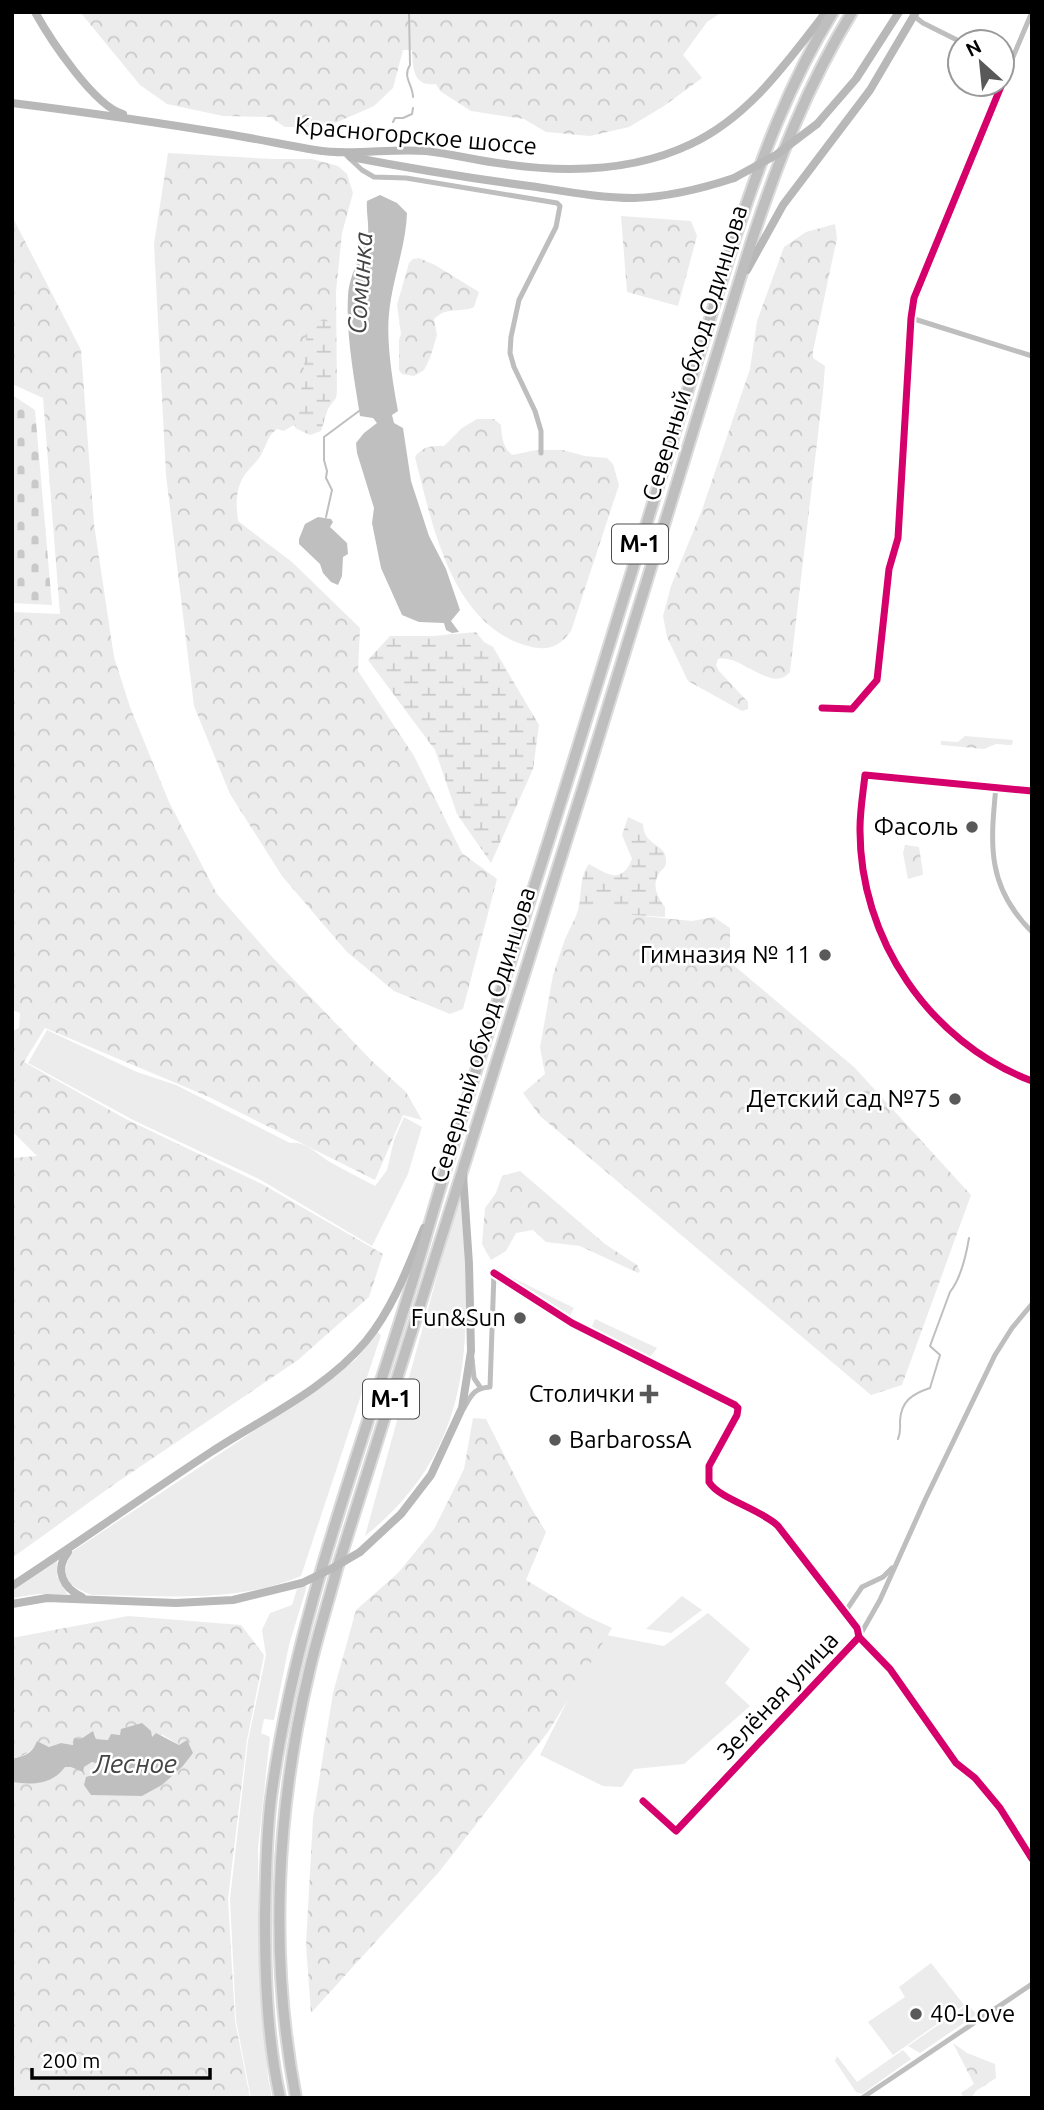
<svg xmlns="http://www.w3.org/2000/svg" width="1044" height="2110" viewBox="0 0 1044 2110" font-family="Ubuntu,sans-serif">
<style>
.green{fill:#ececec}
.forest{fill:url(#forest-crowns)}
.wetland{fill:url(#wetland-marsh)}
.cemetery{fill:url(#cemetery-stones)}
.water{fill:#bfbfbf}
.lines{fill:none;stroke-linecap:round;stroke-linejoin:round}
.stream{stroke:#bfbfbf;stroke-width:2}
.highway-casing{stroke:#dbdbdb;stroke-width:14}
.street{stroke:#bebebe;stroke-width:5}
.secondary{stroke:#b8b8b8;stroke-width:8}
.highway{stroke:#bebebe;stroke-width:10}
.secondary-bridge{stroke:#b8b8b8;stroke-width:8}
.cycleway-casing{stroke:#fff;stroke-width:11}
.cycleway{stroke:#d6006c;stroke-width:7}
.poi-dot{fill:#595959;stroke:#fff;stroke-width:2.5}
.labels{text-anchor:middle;stroke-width:5;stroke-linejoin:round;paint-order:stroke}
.shield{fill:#fff;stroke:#4c4c4c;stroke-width:2}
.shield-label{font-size:23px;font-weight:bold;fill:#000}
.street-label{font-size:24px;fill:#000;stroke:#fff}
.poi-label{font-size:24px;fill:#000;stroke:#fff;text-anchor:end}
.water-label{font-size:26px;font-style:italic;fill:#444;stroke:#fff}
</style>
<defs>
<pattern id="forest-crowns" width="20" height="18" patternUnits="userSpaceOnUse" patternTransform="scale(1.75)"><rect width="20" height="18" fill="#ececec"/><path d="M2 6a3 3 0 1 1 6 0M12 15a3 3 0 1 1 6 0" fill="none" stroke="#c9c9c9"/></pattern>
<pattern id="wetland-marsh" width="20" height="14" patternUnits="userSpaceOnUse" patternTransform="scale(1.75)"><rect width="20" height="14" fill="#ececec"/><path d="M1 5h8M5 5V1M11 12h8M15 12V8" fill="none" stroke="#c9c9c9"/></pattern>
<pattern id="cemetery-stones" width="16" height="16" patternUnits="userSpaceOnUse" patternTransform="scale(1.75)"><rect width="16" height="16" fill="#ececec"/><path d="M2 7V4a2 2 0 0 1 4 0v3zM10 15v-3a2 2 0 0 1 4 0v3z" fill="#c9c9c9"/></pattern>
</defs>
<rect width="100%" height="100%" fill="#fff"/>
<g class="green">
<path d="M47,1030l90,42 39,13 114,58c17,-2 26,11 40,19 14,8 30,16 45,24l12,-16 7,-30 10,-23 18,10 -14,47 -36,72 -113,-67 -124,-58 -107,-58z"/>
<path d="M461,1190c7,137 23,250 -96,346z"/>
<polygon points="499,1271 574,1308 569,1317 500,1281"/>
<polygon points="595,1319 657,1348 650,1357 593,1330 592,1326"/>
<path d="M377,1332l4,3 -80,241c-65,28 -140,19 -209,19 -25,-9 -34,-20 -19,-44l252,-167 31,-25z"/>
<polygon points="57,1560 57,1576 67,1594 38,1594 12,1598 12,1589"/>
<polygon points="307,1586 289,1645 274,1720 264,1719 261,1733 270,1737 258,1848 259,1967 268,2077 272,2098 251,2098 236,2020 230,1899 248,1741 266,1655 262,1630 270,1613 292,1605 297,1589"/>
<polygon points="682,1596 702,1610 671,1633 646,1629"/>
<polygon points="708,1613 750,1649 725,1683 750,1706 684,1764 634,1769 622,1787 603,1786 540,1755 601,1634 664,1646"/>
<polygon points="931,1963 964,2005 893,2055 868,2022 905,1997 899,1987"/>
<polygon points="967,2005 977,2014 920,2053 908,2046"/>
<polygon points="903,2050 911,2059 862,2094 856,2092 835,2061 837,2056 857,2082"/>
</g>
<g class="forest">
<path d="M80,12h642l-15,10 -24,33 19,23 -38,28 -35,21 -39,9 -44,-4 -22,-13 -53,-8 -31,-20 -4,-7c-24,3 -23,-18 -24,-34h-9l-10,38 -19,18 -48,21h-41l-15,-10 -47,-1 -56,-12 -27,-19z"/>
<path d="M168,153l105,6h39l26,7 9,8 6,19 -11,40 -6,59 1,100 -1,6 -21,28h-23l-8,5 -7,-2c-10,8 -8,11 -14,22 -4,9 -11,15 -17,22 -11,15 -10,31 -8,48l54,41 68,66 -2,43 56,85 48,97 35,26 -34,130 -13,5 -56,-23 -47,-39 -65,-76 -52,-82 -36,-88 -28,-231 -12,-231z"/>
<polygon points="12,216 81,350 94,524 114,657 130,707 169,802 217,894 274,959 371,1060 406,1092 422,1120 403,1115 375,1180 209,1097 45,1028 24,1062 126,1119 262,1184 383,1254 369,1297 298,1360 116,1483 12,1558 12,1158 37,1156 12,1131 12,1031 19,1028 20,1013 12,1010 12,612 60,614 43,398 12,384"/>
<polygon points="621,216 691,221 697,236 678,306 627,292"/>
<path d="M835,224l2,14 -24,113v7l12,8 -2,26 -33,280c-18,22 -48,-18 -72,-13l-2,6 3,6 29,31v7l-6,2 -54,-30 -21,-44 -4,-21 8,-30 31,-76 48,-141 7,-48 27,-74 22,-15z"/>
<path d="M419,258l16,7 44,27 -5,15c-15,7 -25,-2 -40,12l3,16 -7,23 -6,12 -10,6 -12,-2 -3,-4v-30l2,-6 -4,-29 12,-42 4,-4z"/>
<path d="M477,419h17l7,6c1,12 1,21 11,30l25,-5h26l22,6 22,2 6,6 6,21 -48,146c-14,19 -26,20 -47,14 -74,-24 -92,-122 -109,-188 8,-11 16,-11 29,-11l18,-18z"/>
<polygon points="965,736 1013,740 1012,745 996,744 984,749 941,745 941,741 958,742"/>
<polygon points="905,845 919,847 923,873 922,875 908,879 903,853"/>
<polygon points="598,905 632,915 692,921 714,917 730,928 730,962 854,1067 971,1195 902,1385 871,1395 540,1116 523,1093 545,1074 540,1047 553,975 565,939 576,916"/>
<polygon points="520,1171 605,1244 637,1265 640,1271 638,1273 580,1246 546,1242 533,1230 516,1233 506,1251 491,1260 482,1244 485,1208 496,1193 502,1176"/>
<polygon points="473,1418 486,1419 530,1506 546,1532 526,1580 586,1616 612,1628 548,1732 439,1872 311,2013 306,1945 313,1818 333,1693 356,1610 398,1573 434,1529 464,1469"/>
<path d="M128,1616l113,9 23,30 -17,85 -19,159 7,121 15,78h-238v-316c20,2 39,3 52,-15h20l8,-5 10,3 -6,9 23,20 23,2 20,-11 20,-18 -3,-22 -16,-10 -12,2 -12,-11 -31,14 -12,-1 -1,-5 -21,11 -13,-2 -12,4 -12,-6c-5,12 -12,14 -25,18v-121z"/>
<polygon points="953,2043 967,2053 995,2064 996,2078 976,2091 971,2098 964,2098 961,2093 974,2084"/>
</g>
<g class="wetland">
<polygon points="308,319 334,322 330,402 321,431 310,435 295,428 303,378"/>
<polygon points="476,632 484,642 493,647 539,725 533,769 491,863 457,814 435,750 368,660 390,636 434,636"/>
<path d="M628,817l15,7c1,23 23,19 23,36 1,8 -5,9 -8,15 -6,11 0,23 7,32v10l-33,-2 -34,-9 -22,10c7,-17 2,-38 13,-52 17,9 32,22 43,-5l-10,-24z"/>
</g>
<polygon class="cemetery" points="12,395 35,410 52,605 12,603"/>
<g class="water">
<path d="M380,195l17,8 10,10c-1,33 -15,67 -18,101 -3,28 4,70 9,97l-6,4 2,8 9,5 8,53 18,55 17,33 14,41 -9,11 8,11 -7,1 -6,-3 -2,-7 -25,-1 -17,-7 -21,-47 -9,-45 2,-15 -17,-55 -1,-10 8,-10 13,-10 -4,-5 -13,-2c-6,-39 -14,-80 -12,-120 1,-23 15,-41 20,-62 1,-11 -2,-22 -1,-33z"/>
<polygon points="318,517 331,519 333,522 330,527 347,543 348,554 343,557 342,576 338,585 331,582 323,573 320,564 299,544 299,539 305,524"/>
<path d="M142,1723l9,8 1,6 4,-4 23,12 8,-5 6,13 -11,14 -20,18 -20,11 -51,-1 -7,-10 2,-8 10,-3 6,-9 -10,-3 -8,5 -1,5 -12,-5h-6c-13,18 -33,18 -53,15v-23c14,-4 19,-4 25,-18l12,6 12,-4 12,2 1,-7 7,1 12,-8 3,8 12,1 3,-6 9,1 1,-6z"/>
</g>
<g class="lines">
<g class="stream">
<path d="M409,12l1,53c-8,12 3,20 3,32"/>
<polyline points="393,122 395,118 403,118 412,114 413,108"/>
<polyline points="326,517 332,490 326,478 327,471 324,460 324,437 359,411"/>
<path d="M898,1439c3,-7 2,-11 2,-18 1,-20 12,-27 30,-33l10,-33 -10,-9 20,-54c11,-14 16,-36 19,-54"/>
</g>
<g class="highway-casing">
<g id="highway">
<path d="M280,2098c-13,-60 -15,-123 -15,-183 1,-39 1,-78 6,-117 26,-196 103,-379 157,-569 45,-155 96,-308 144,-463 55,-176 107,-352 163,-528 26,-79 54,-155 98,-226"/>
<path d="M296,2098c-27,-140 -20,-288 13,-426 8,-35 19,-69 28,-103l250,-794 164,-532c27,-82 56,-157 101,-231"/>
</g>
</g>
<g class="street">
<polyline points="914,16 923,23 961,42"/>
<polyline points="1002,83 1032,12"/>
<polyline points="347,156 362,170 374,177 406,178 557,203 560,206 556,227 519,300 511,337 510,353 514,367 535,411 541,431 541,453"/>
<polyline points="911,318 1032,356"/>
<polyline points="822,708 852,709 877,680 889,569 898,538 911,318 914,298 1002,84"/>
<path d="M996,787c-6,59 -9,100 36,145"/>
<path d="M1032,791l-167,-16c-2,18 -5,36 -5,53 -1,110 69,214 172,253"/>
<path d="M494,1273l78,50 163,82 3,3 -1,7 -28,51v16c10,17 52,27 69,44l79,102 2,9"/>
<polyline points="472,1358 474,1378 480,1387"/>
<path d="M464,1408c7,-13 10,-20 26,-21l4,-114"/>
<polyline points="845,1612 862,1587 883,1577 892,1568"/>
<polyline points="859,1637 880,1600 925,1500 995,1355 1012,1328 1032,1304"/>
<polyline points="643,1801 676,1831 859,1637 890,1669 956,1763 975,1778 1000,1808 1032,1859"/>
<polyline points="862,2098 1032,1984"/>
</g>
<g class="secondary">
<path d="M35,12c15,27 59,94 88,102"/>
<path d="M12,103c72,9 143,19 215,31 30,5 59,11 88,16 38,6 74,-2 111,1 27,3 52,10 79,13 63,9 128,8 186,-20 59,-28 96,-82 135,-132"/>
<polyline points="817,124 856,79 899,12"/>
<path d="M351,157c62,12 124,22 186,30 32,5 64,11 97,11 34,-1 67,-9 100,-20"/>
<polyline points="747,270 783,205 870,90 916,12"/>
<path d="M68,1552c-14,18 -5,36 14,45"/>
<polyline points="360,1552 401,1514 431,1475 462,1408 471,1351 469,1264 463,1175"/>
<path d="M12,1586c67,-44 132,-90 199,-134 52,-34 114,-62 155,-111 27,-33 42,-74 58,-113"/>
<polyline points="12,1604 47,1598 176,1603 233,1600 302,1583"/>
</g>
<use href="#highway" class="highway"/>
<g class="secondary-bridge">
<polyline points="734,178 776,155 817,124"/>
<polyline points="302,1583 331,1569 360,1552"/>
</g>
<g class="cycleway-casing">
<g id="cycleway">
<polyline points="822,708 852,709 877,680 889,569 898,538 911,318 914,298 1002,84"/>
<path d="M1032,791l-167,-16c-2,18 -5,36 -5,53 -1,110 69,214 172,253"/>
<path d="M494,1273l78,50 163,82 3,3 -1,7 -28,51v16c10,17 52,27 69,44l79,102 2,9"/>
<polyline points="643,1801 676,1831 859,1637 890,1669 956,1763 975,1778 1000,1808 1032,1859"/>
</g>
</g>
<use href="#cycleway" class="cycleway"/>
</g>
<g class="poi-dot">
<circle cx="972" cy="827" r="7"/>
<circle cx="825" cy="955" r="7"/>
<circle cx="955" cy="1099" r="7"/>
<circle cx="520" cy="1318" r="7"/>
<path d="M645.5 1383.5h7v7h7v7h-7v7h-7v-7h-7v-7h7z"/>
<circle cx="555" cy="1440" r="7"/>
<circle cx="916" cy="2014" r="7"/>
</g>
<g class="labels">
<g class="shield">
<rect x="612" y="524.5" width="56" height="39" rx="5"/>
<rect x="363" y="1379.5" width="56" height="39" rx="5"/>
</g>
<g class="shield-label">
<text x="640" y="552">М-1</text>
<text x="391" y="1407">М-1</text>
</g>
<g class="street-label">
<text transform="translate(416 136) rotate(5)" y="8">Красногорское шоссе</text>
<text transform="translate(695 353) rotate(-73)" y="8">Северный обход Одинцова</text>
<text transform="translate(483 1035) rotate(-73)" y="8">Северный обход Одинцова</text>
<text transform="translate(778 1696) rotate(-47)" y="8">Зелёная улица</text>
</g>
<g class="poi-label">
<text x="958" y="835">Фасоль</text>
<text x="811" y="963">Гимназия № 11</text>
<text x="941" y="1107">Детский сад №75</text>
<text x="506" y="1326">Fun&amp;Sun</text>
<text x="635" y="1402">Столички</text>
<text x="569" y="1448" text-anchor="start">BarbarossA</text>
<text x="930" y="2022" text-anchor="start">40-Love</text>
</g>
<g class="water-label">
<text transform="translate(360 283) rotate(-86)" y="9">Соминка</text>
<text x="135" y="1773">Лесное</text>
</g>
</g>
<rect width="1044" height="2110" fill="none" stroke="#000000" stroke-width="28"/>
<g transform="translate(981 63) rotate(333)"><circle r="33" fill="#ffffff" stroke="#999999" stroke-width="2"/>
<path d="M0-5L12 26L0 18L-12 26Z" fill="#595959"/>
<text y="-10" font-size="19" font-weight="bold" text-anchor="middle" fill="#000000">N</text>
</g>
<path d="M32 2068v10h178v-10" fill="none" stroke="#000000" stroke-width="3.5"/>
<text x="42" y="2068" font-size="21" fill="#000000" stroke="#ffffff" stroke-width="5" paint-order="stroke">200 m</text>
</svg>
